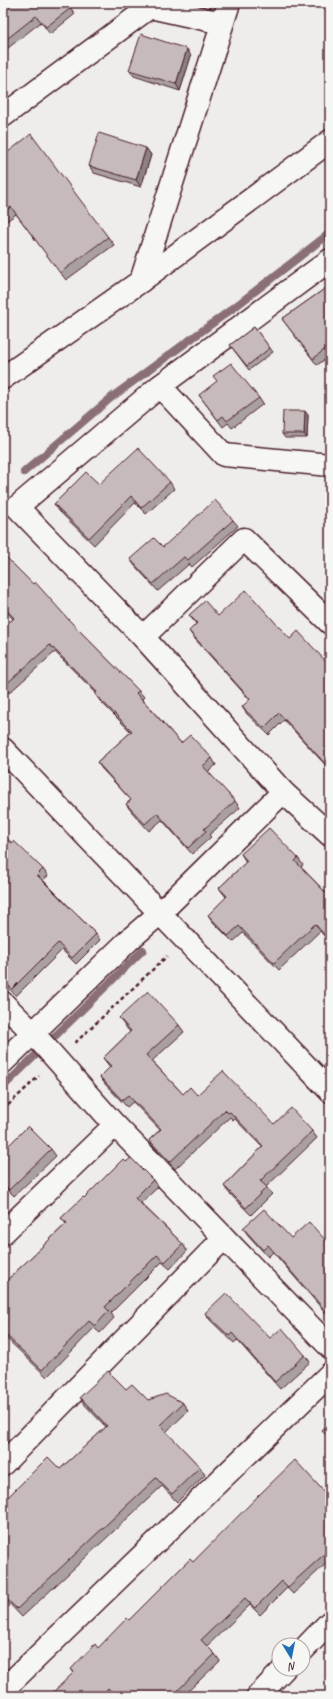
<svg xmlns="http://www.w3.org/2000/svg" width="333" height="1699" viewBox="0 0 333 1699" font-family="Caveat,sans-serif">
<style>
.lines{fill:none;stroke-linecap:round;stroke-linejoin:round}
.stream{stroke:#8a6f74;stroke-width:8}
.minor-casing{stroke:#4a1f2b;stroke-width:25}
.path{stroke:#4a1f2b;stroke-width:2.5;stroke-dasharray:4 3;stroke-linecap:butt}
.minor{stroke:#f6f6f2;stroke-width:22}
.wall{fill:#aaa0a1;stroke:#4a1f2b}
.shaded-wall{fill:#8b8283;stroke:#4a1f2b}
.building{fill:#c6babb;stroke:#4a1f2b}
</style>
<rect width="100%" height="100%" fill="#efedea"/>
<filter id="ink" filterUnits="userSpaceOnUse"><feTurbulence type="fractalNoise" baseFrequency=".025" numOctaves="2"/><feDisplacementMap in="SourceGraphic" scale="8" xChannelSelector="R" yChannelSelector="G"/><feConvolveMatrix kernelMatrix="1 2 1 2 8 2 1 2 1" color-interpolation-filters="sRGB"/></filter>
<g filter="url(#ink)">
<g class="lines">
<g class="stream">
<polyline points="24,472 112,397 236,306 330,233"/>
<polyline points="3,1087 143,950"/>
</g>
<g class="minor-casing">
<g id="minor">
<polyline points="3,116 150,7 222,23"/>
<polyline points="330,260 160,386 17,507 143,637 283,792 330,835"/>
<polyline points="141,281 229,3"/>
<polyline points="3,378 141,281 330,141"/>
<polyline points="160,386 224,455 330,465"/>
<polyline points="143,637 244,539 330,623"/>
<polyline points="3,749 330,1091"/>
<polyline points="3,1003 33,1033 115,1125 330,1347"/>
<polyline points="3,1062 129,940 160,913 283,792"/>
<polyline points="3,1233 115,1125"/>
<polyline points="3,1464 224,1238"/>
<polyline points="303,1650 330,1622"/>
<polyline points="3,1690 330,1374"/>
<polyline points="258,1696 284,1669"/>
</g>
</g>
<g class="path">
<polyline points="75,1043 167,956"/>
<polyline points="3,1110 39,1076"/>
</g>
<use href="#minor" class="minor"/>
</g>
<g class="wall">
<polygon points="3,3 67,3 75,14 50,34 41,22 3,52"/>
<polygon points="191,56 180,91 134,76 129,70"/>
<polygon points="146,148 151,155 141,187 94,173 89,166"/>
<polygon points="3,156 108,237 114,245 66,280 16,214 3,224"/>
<polygon points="330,285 330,356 317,365 282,319"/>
<polygon points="254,327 273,352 249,370 230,345"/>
<polygon points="199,395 259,398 263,404 232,428 228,423 223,427"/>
<polygon points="308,415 307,438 285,438 282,434"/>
<polygon points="170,482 174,489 146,514 135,503 94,545 59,511 54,504 99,484"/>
<polygon points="233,520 238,526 192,567 189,564 158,591 135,566 130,559"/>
<polygon points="3,554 139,691 144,697 142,699 181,743 212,758 216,765 208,772 235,801 240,808 209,835 211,837 192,854 162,820 149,831 131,811 126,804 131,800 102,769 97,762 131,732 100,701 95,694 96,693 55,652 9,693 3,686 3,628 13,619 3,608"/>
<polygon points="189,615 218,616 290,639 330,666 330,770 284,720 269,735 247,714 242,707 250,700 194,638 189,631 196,624"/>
<polygon points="3,835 12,843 43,869 48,876 43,880 96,934 100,940 76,964 62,950 16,996 3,982"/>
<polygon points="241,854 298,858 303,865 301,867 330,897 330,943 320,931 279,970 243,933 233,942 213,922 208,915 226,897 219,888 246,862"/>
<polygon points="119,1018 179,1025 184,1032 152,1061 183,1094 197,1095 274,1124 312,1131 317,1138 266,1187 272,1194 251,1215 229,1193 224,1186 262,1147 235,1119 233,1120 230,1117 175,1169 154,1147 149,1140 160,1130 133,1102 127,1107 105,1084 100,1077 110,1067 103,1058 130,1032 124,1025"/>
<polygon points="51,1149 56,1156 14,1196 3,1185 3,1151"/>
<polygon points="126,1162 153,1180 158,1187 141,1203 183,1244 187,1251 170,1269 162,1262 111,1313 114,1318 100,1333 94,1328 47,1377 4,1336 3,1337 3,1284 66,1224 61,1218"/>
<polygon points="243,1228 291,1238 330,1245 330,1318 273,1252 268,1257 248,1235"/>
<polygon points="205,1313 270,1338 305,1355 310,1362 280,1389 237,1340 234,1343 210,1320"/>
<polygon points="126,1389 148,1400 183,1403 188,1411 166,1432 200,1467 205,1475 177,1502 162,1486 22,1617 3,1597 3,1502 60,1469 106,1427 85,1405 80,1397"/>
<polygon points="330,1423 330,1440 322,1430"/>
<polygon points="330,1498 330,1560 293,1594 287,1588 260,1615 250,1605 207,1646 215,1654 220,1661 183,1696 114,1696 113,1695 112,1696 49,1696 74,1673 71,1669 98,1648 193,1562"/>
</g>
<g class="shaded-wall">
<polygon points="187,49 191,56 180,91 176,84"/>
<polygon points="146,148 151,155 141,187 136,180"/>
<polygon points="305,411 308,415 307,438 304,434"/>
</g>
<g class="building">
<polygon points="3,3 67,3 71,8 46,27 36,16 3,42"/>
<polygon points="141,34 187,49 176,84 129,70"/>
<polygon points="99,133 146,148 136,180 89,166"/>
<polygon points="31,134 108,237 60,273 11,207 3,212 3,156"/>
<polygon points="330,285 330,345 313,359 282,319"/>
<polygon points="254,327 270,348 247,366 230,345"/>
<polygon points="231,363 259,398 227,421 223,416 218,420 199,395 217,381 213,376"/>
<polygon points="283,411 305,411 304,434 282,434"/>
<polygon points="138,448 170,482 141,508 131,496 89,538 54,504 86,472 99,484"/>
<polygon points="215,500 233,520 188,560 184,557 153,584 130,559 154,538 163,547"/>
<polygon points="3,554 33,584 35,582 69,620 139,691 136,693 181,743 190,735 212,758 203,766 235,801 204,829 206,831 188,848 157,813 145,824 126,804 131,800 97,762 132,731 95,694 97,692 50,645 4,686 3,685 3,628 14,618 3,606"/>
<polygon points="246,590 290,639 298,631 330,666 330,769 279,713 264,728 242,707 250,699 189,631 197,623 189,615 205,601 218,616"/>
<polygon points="269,828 298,858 295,861 330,897 330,941 315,924 274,963 239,926 228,936 208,915 227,896 219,888 247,861 241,854"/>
<polygon points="3,835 12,843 14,841 43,869 37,875 96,934 72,958 58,943 12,989 3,980"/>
<polygon points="148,991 179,1025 146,1055 183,1094 190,1087 197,1095 223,1071 274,1124 291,1108 312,1131 260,1181 267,1187 246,1208 224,1186 263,1146 230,1112 228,1113 225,1110 170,1162 149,1140 161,1129 128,1095 122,1100 100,1077 111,1066 103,1058 131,1031 119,1018"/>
<polygon points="28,1126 51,1149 9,1190 3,1183 3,1151"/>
<polygon points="131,1158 153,1180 135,1198 183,1244 165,1262 157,1255 105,1307 109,1311 95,1326 89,1321 42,1370 3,1332 3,1284 67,1223 61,1218 83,1197 84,1198 123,1159 126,1162"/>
<polygon points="264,1209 291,1238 309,1222 330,1245 328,1247 330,1249 330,1316 268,1245 263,1250 243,1228"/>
<polygon points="226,1293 270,1338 282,1328 305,1355 275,1382 232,1333 229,1336 205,1313"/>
<polygon points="108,1371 126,1389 132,1384 148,1400 166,1394 183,1403 160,1425 200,1467 172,1494 156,1478 17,1609 3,1595 3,1502 48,1457 60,1469 107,1426 80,1397"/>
<polygon points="330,1423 330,1438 322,1430"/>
<polygon points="295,1460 330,1498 330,1549 288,1587 282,1581 255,1608 245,1598 201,1640 215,1654 172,1696 115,1696 108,1688 100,1696 49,1696 74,1672 71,1669 95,1644 98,1648 127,1618 129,1620 190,1559 193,1562 259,1495"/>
</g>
</g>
<rect width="333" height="1699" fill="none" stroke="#f6f6f2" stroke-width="16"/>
<rect x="8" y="8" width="317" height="1683" fill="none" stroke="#4a1f2b" stroke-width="1.5" filter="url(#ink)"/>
<g transform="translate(291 1657) rotate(170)"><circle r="19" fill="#f6f6f2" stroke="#b1a0a2"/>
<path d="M0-3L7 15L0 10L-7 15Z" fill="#1f6fb2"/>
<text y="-6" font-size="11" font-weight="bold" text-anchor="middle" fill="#4a1f2b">N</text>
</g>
</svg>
